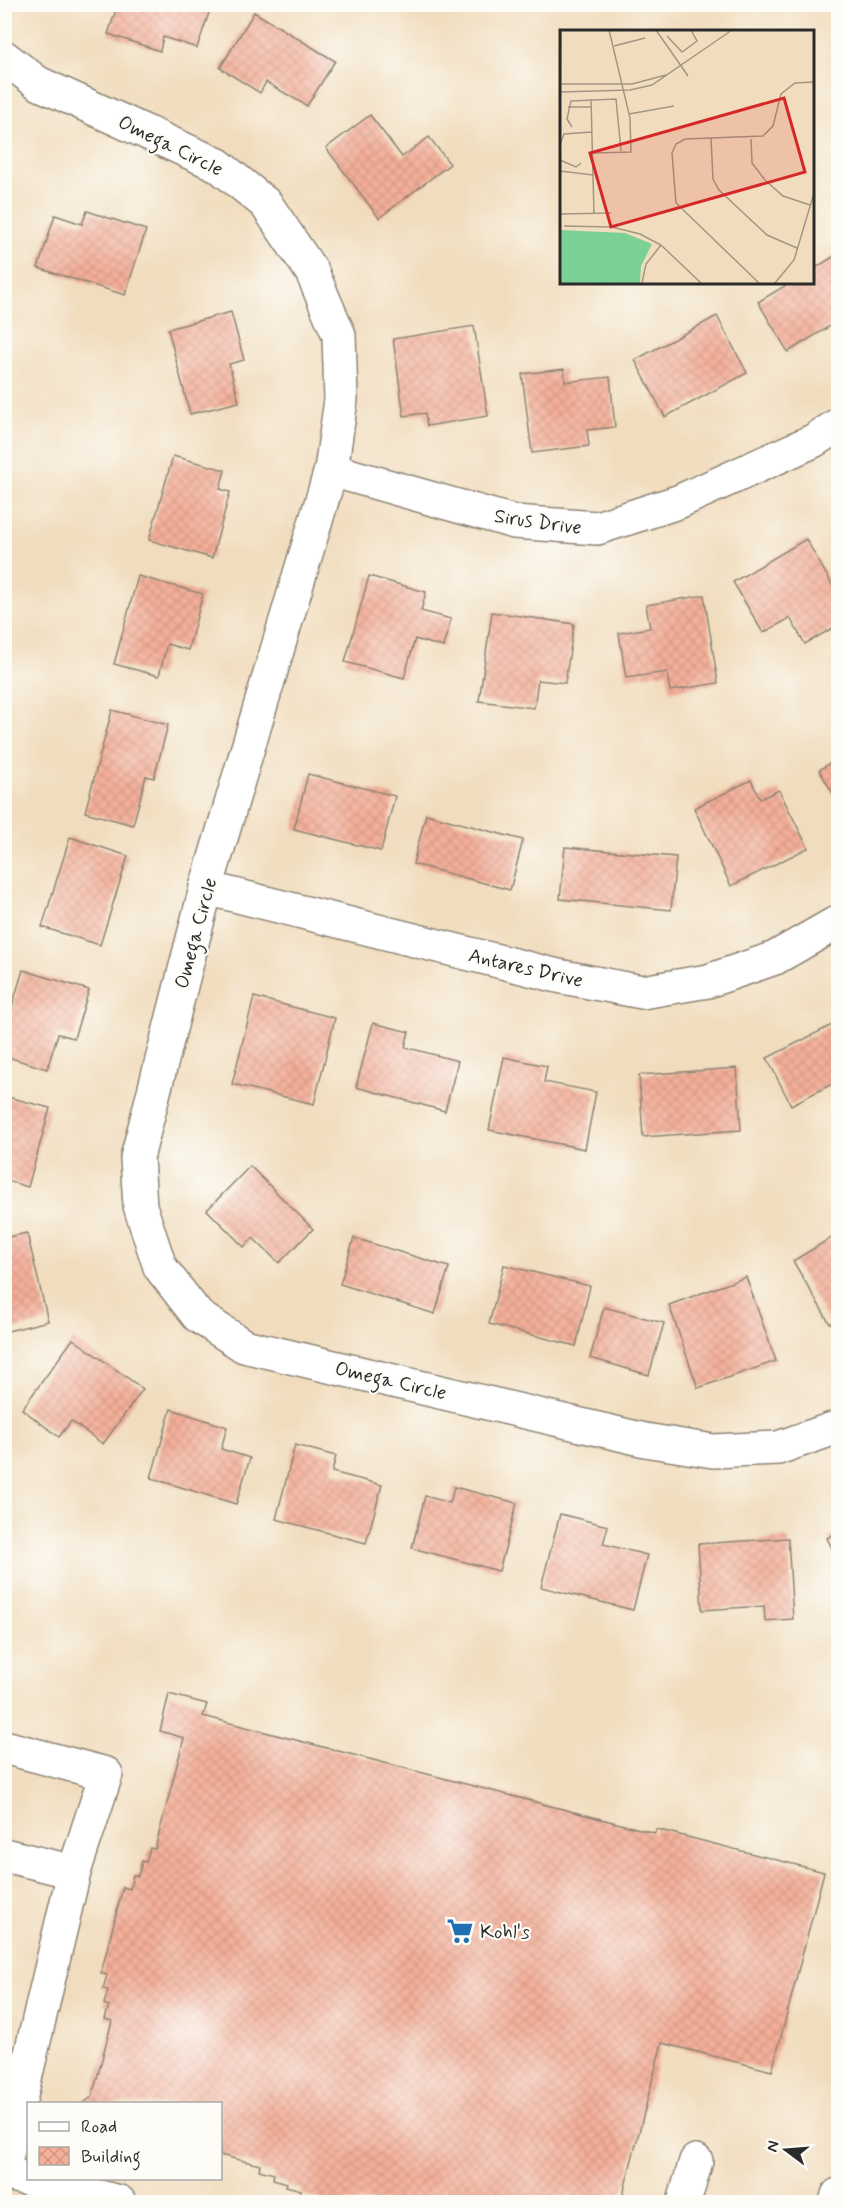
<svg xmlns="http://www.w3.org/2000/svg" width="843" height="2207" viewBox="0 0 843 2207" font-family="Mynerve,sans-serif">
<style>
.building{fill:url(#building-cross-hatch)}
.lines{fill:none;stroke-linecap:round;stroke-linejoin:round}
.minor-casing{stroke:#8e8474;stroke-width:36}
.minor{stroke:#fff;stroke-width:33}
.labels{text-anchor:middle;stroke-width:4.5;stroke-linejoin:round;paint-order:stroke}
.street-label{font-size:20px;fill:#2b2b2b;stroke:#fdfcf7}
.poi-label{font-size:20px;fill:#2b2b2b;stroke:#fdfcf7;text-anchor:start}
.inset-road{fill:none;stroke:#a29683;stroke-width:1.5}
.view{fill:#d62828;fill-opacity:0.15;stroke:#d62828;stroke-width:3}
.inset-edge{fill:none;stroke:#2b2b2b;stroke-width:3}
</style>
<defs>
<pattern id="building-cross-hatch" width="8" height="8" patternUnits="userSpaceOnUse" patternTransform="scale(1.5)"><rect width="8" height="8" fill="#f4af99"/><path d="M0 0l8 8M0 8l8-8" fill="none" stroke="#d19784"/></pattern>
</defs>
<rect width="100%" height="100%" fill="#fdfcf7"/>
<filter id="ink" filterUnits="userSpaceOnUse"><feTurbulence type="fractalNoise" baseFrequency=".0167" numOctaves="2"/><feDisplacementMap in="SourceGraphic" scale="12" xChannelSelector="R" yChannelSelector="G"/><feConvolveMatrix kernelMatrix="1 2 1 2 8 2 1 2 1" color-interpolation-filters="sRGB"/></filter>
<filter id="wash" filterUnits="userSpaceOnUse"><feTurbulence type="fractalNoise" baseFrequency=".008" numOctaves="4" result="noise"/><feDisplacementMap in="SourceGraphic" scale="24" xChannelSelector="R" yChannelSelector="G"/><feGaussianBlur stdDeviation="1.35" result="paint"/><feColorMatrix in="noise" values="0 0 0 0 0 0 0 0 0 0 0 0 0 0 0 0 0 1.4 0 .05"/><feComposite in="paint" operator="in"/></filter>
<g filter="url(#wash)">
<rect width="100%" height="100%" fill="#f1ddbe"/>
<g id="blocks">
<g class="building">
<polygon points="118,4 212,4 197,48 163,37 160,51 108,34"/>
<polygon points="254,12 335,61 307,106 266,82 260,93 220,68"/>
<polygon points="370,115 402,157 429,137 450,164 379,218 326,148"/>
<polygon points="87,211 146,230 125,295 38,268 55,215 82,224"/>
<polygon points="836,255 838,259 838,321 788,352 758,302 791,282 812,282 812,270"/>
<polygon points="231,312 244,360 229,364 239,402 190,414 168,329"/>
<polygon points="717,316 747,373 665,417 635,360"/>
<polygon points="474,326 488,416 427,426 425,413 404,416 393,339"/>
<polygon points="564,369 565,382 610,377 615,427 587,430 589,446 532,453 522,374"/>
<polygon points="173,456 225,470 220,489 230,492 212,558 149,540"/>
<polygon points="806,539 838,595 838,625 805,644 790,618 763,633 733,582"/>
<polygon points="138,576 203,594 188,650 167,644 159,676 114,664"/>
<polygon points="369,576 426,592 421,611 451,619 443,647 415,639 404,678 345,662"/>
<polygon points="704,595 718,683 670,691 667,672 626,678 619,633 650,628 646,605"/>
<polygon points="492,612 574,624 565,683 538,680 534,708 479,701"/>
<polygon points="112,710 168,725 154,778 146,776 133,825 85,812"/>
<polygon points="838,758 838,802 819,770"/>
<polygon points="308,774 395,796 381,851 294,829"/>
<polygon points="751,780 760,799 779,790 808,848 731,886 694,808"/>
<polygon points="426,814 523,840 510,890 413,864"/>
<polygon points="70,837 128,856 100,945 42,927"/>
<polygon points="565,847 676,857 671,910 560,899"/>
<polygon points="23,970 89,990 74,1038 58,1034 47,1069 4,1056 4,1032"/>
<polygon points="254,997 335,1018 314,1104 232,1084"/>
<polygon points="838,1022 838,1081 791,1105 767,1058"/>
<polygon points="373,1023 409,1032 405,1047 458,1061 445,1111 356,1087"/>
<polygon points="504,1057 547,1066 544,1082 596,1092 585,1149 489,1130"/>
<polygon points="737,1068 741,1130 643,1137 639,1075"/>
<polygon points="4,1096 50,1108 28,1187 4,1180"/>
<polygon points="250,1166 313,1229 279,1263 253,1238 244,1247 207,1210"/>
<polygon points="27,1233 48,1321 4,1332 4,1238"/>
<polygon points="834,1236 838,1244 838,1319 830,1324 793,1261"/>
<polygon points="354,1238 449,1267 435,1314 340,1284"/>
<polygon points="504,1265 590,1286 576,1346 489,1324"/>
<polygon points="746,1277 776,1361 698,1388 669,1305"/>
<polygon points="604,1307 664,1323 649,1375 590,1358"/>
<polygon points="73,1339 143,1389 103,1444 71,1421 59,1437 22,1409"/>
<polygon points="171,1409 227,1427 221,1449 250,1458 236,1504 151,1478"/>
<polygon points="295,1445 336,1456 332,1472 382,1485 366,1543 276,1519"/>
<polygon points="454,1487 517,1503 499,1571 412,1548 425,1496 450,1503"/>
<polygon points="560,1514 608,1526 603,1544 647,1555 633,1610 541,1587"/>
<polygon points="838,1531 838,1560 827,1538"/>
<polygon points="788,1538 793,1619 765,1621 764,1606 702,1610 698,1544"/>
<polygon points="169,1694 207,1704 203,1716 655,1833 656,1829 824,1872 772,2071 662,2043 621,2202 331,2202 300,2194 301,2190 286,2186 287,2183 273,2179 274,2174 259,2170 260,2165 220,2155 220,2104 82,2104 92,2097 112,2021 105,2019 109,2006 104,2004 108,1990 103,1989 107,1975 101,1973 123,1887 130,1889 133,1875 138,1876 142,1861 146,1862 150,1848 155,1849 184,1738 160,1731"/>
</g>
</g>
</g>
<g filter="url(#ink)">
<use href="#blocks" fill-opacity="0" stroke="#8e8474" stroke-width="1.5"/>
<g class="lines">
<g class="minor-casing">
<g id="minor">
<polyline points="4,57 38,83 218,165 266,204 312,272 339,335 341,400 331,470 206,888 137,1158 140,1206 160,1267 198,1316 244,1346 645,1440 713,1451 778,1448 838,1427"/>
<polyline points="331,470 514,522 597,528 678,502 813,441 838,425"/>
<polyline points="206,888 558,976 642,992 708,981 775,958 838,922"/>
<polyline points="4,1747 106,1774 74,1872 4,2167"/>
<polyline points="4,1855 74,1872"/>
<polyline points="4,2173 119,2202"/>
<polyline points="684,2202 696,2161"/>
<polyline points="836,2202 838,2195"/>
</g>
</g>
<use href="#minor" class="minor"/>
</g>
</g>
<defs>
<g id="supermarket-bare" transform="scale(2.07)"><path d="M-6-5.5h2.5l.6 2H6L4.5 2H-2.5L-4.4-4H-6ZM-1.5 3.2a1.3 1.3 0 1 0 .1 0ZM3 3.2a1.3 1.3 0 1 0 .1 0Z" fill="#1f6fb2" stroke="#fdfcf7" stroke-width="2.5" paint-order="stroke"/></g>
</defs>
<g fill-rule="evenodd">
<use href="#supermarket-bare" x="460" y="1931"/>
</g>
<g class="labels">
<g class="street-label">
<text transform="translate(171 145) rotate(26)" y="7">Omega Circle</text>
<text transform="translate(538 521) rotate(8)" y="7">Sirus Drive</text>
<text transform="translate(195 933) rotate(-75)" y="7">Omega Circle</text>
<text transform="translate(526 967) rotate(13)" y="7">Antares Drive</text>
<text transform="translate(391 1380) rotate(13)" y="7">Omega Circle</text>
</g>
<g class="poi-label">
<text x="480" y="1938">Kohl's</text>
</g>
</g>
<g transform="translate(560 30)">
<rect width="254" height="254" fill="#f1ddbe"/>
<path d="M0,200l65,3 27,11 -11,22 -1,17h-80z" fill="#7bd195"/>
<path class="inset-road" d="M96,0l32,46M107,6l15,16 15,-11 -6,-11M54,16l31,-8M0,54h72l34,-9M0,62l70,-2 22,-5 80,-55M31,69l3,115M0,77l1,-77M8,77h23M69,84l45,-8M12,97l-5,-8 4,-18 45,-2 5,52M151,108l2,41 6,11 48,45 30,13M191,109l1,24 13,17 18,16 27,9M0,114l4,-10 28,-2M33,123l38,-1 -1,-34 -21,-88M0,130l16,7 5,-4M0,141l33,4M0,184l51,-1M4,196l48,1 28,7 21,11 40,38M82,253l4,-19 15,-19M199,253l-83,-80 -4,-50 4,-9 9,-5 78,-3 10,-10 8,-32 14,-11 19,-1M215,253l19,-23 20,-67"/>
<path class="view" d="M224,68l21,74 -194,55 -21,-74z"/>
<rect width="254" height="254" class="inset-edge"/>
</g>
<rect width="843" height="2207" fill="none" stroke="#fdfcf7" stroke-width="24"/>
<rect x="27" y="2102" width="195" height="78" fill="#fdfcf7" stroke="#a9a8a5" stroke-width="1.5"/>
<rect x="39" y="2122" width="30" height="9" fill="#ffffff" stroke="#a9a8a5" stroke-width="1.5"/>
<text x="81" y="2132" font-size="18" fill="#2b2b2b">Road</text>
<rect x="39" y="2147" width="30" height="18" fill="url(#building-cross-hatch)" stroke="#a9a8a5" stroke-width="1.5"/>
<text x="81" y="2162" font-size="18" fill="#2b2b2b">Building</text>
<g transform="translate(786 2150) rotate(286)" stroke="#fdfcf7" stroke-width="4.5" paint-order="stroke">
<path d="M0-4.5L10 22L0 15L-10 22Z" fill="#2b2b2b"/>
<text y="-9" font-size="16" font-weight="bold" text-anchor="middle" fill="#2b2b2b">N</text>
</g>
</svg>
